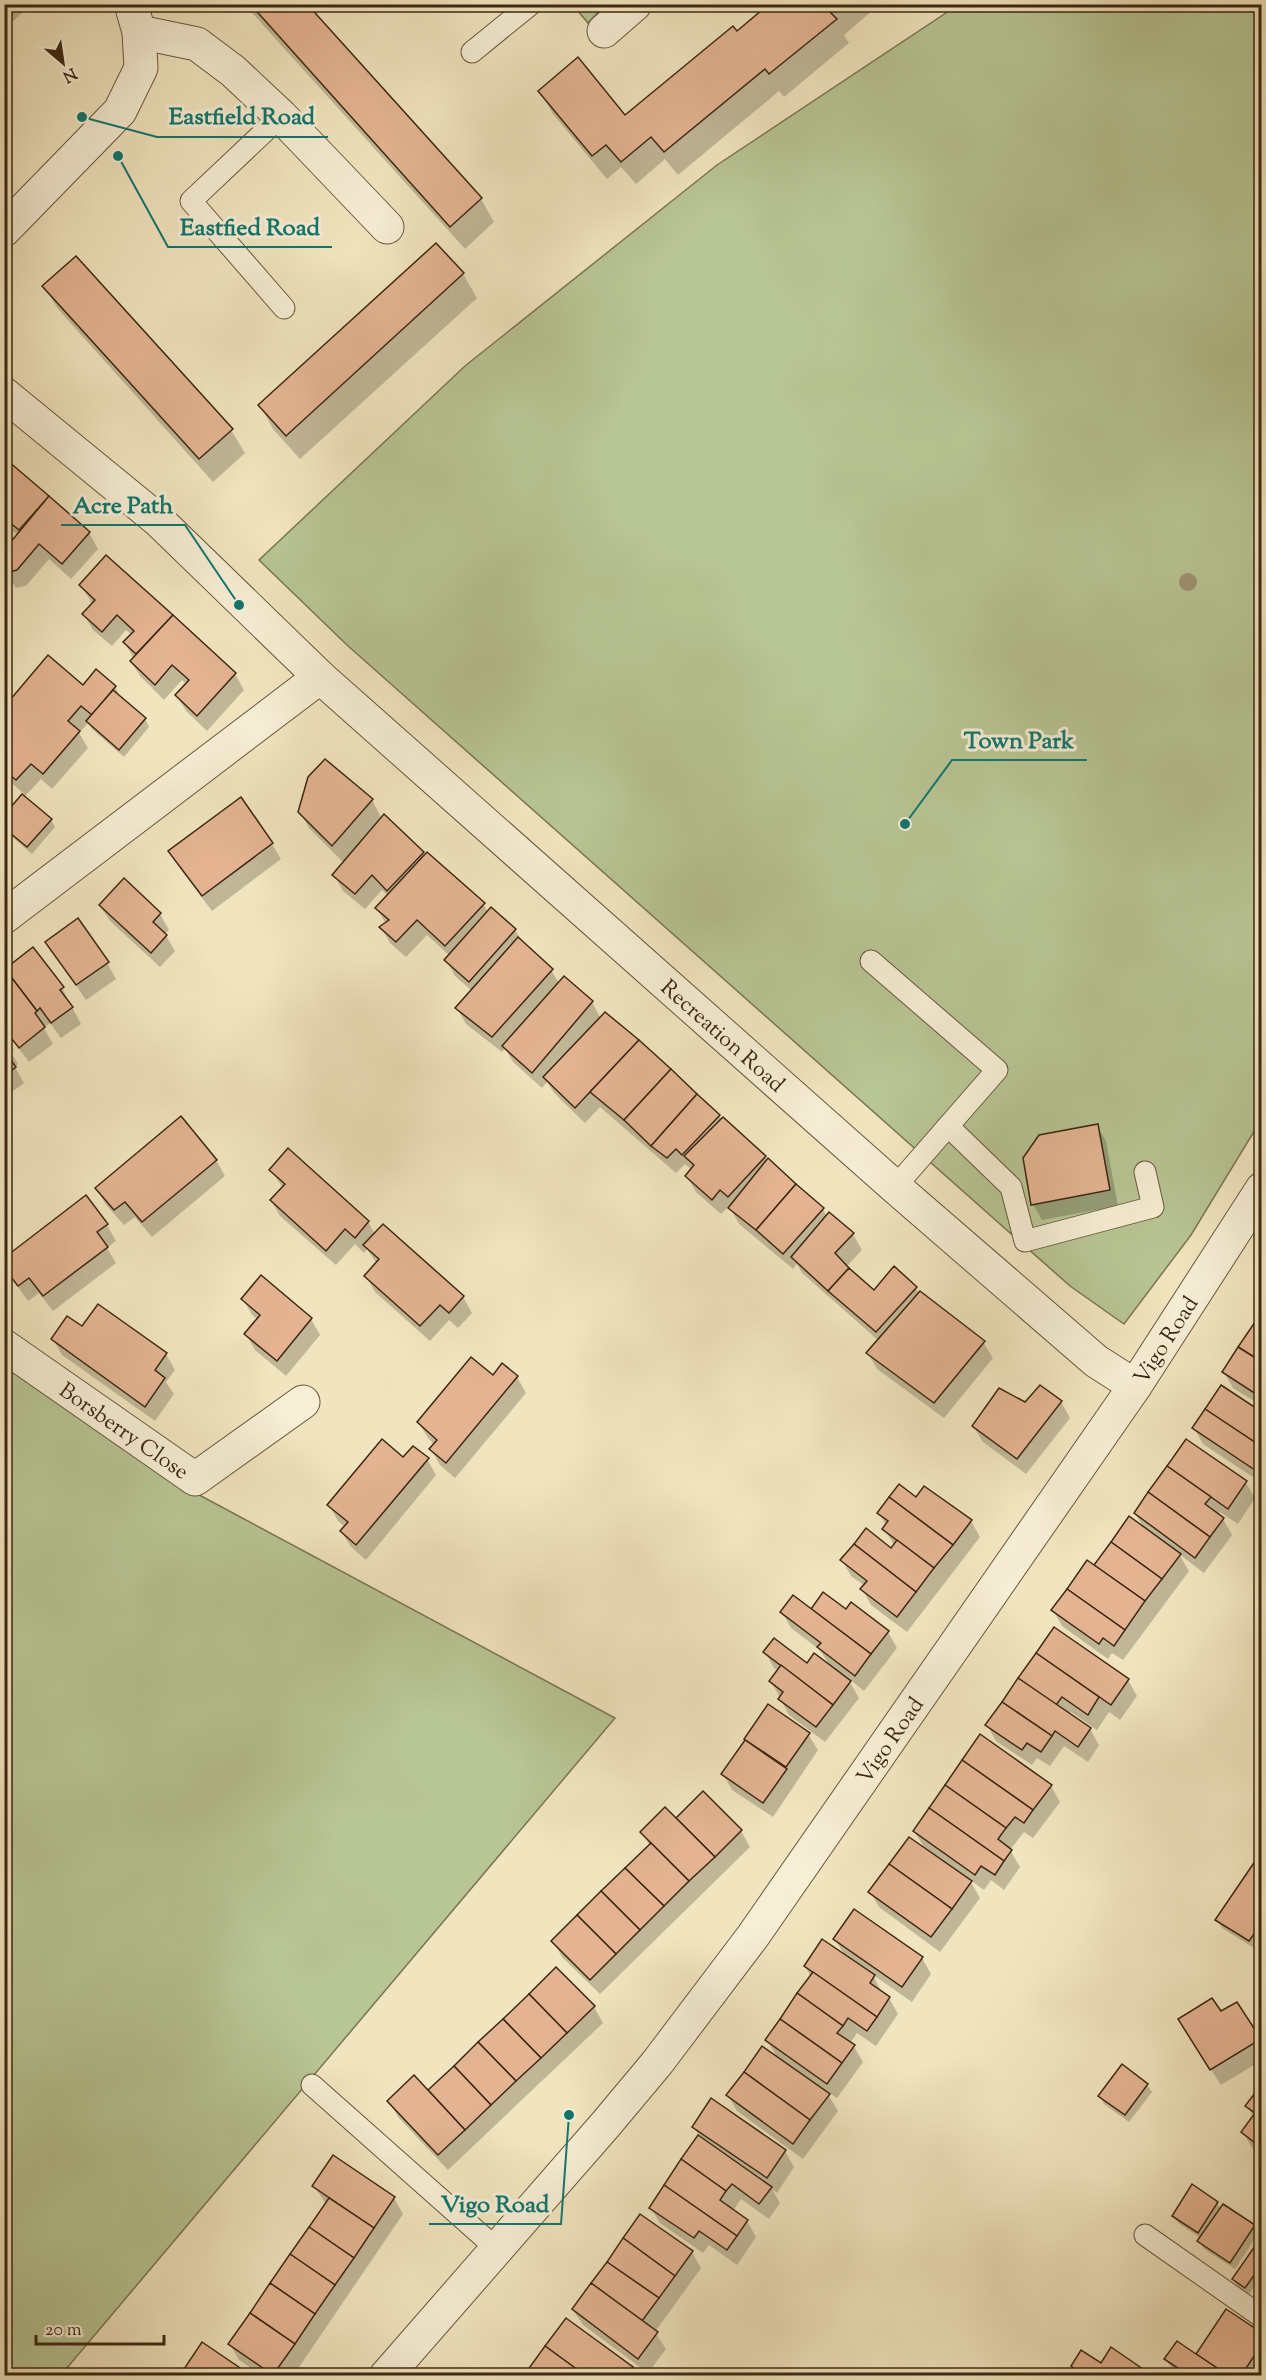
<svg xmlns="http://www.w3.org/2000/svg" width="1266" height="2380" viewBox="0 0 1266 2380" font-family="'Sorts Mill Goudy',serif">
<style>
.green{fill:#b8c594;stroke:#7a7652;stroke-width:1.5}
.shadow{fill:#0003}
.building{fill:#e4b492;stroke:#3c2711;stroke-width:1.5}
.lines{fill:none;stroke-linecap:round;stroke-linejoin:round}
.lane-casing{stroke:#69563c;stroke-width:23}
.street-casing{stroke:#69563c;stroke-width:35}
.lane{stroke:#f6eed5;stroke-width:21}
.street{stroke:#f6eed5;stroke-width:33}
.tree{fill:#9e9271}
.labels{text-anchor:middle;stroke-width:6;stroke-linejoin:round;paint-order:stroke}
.street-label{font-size:22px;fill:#3c2711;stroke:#f6eed5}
.leader{fill:none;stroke:#0f766e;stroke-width:2}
.callout-dot{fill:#0f766e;stroke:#f6eed5;stroke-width:2}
.callout-label{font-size:24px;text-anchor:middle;font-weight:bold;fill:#0f766e;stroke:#f6eed5;stroke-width:6;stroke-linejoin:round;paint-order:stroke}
</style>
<rect width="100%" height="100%" fill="#f1e5bf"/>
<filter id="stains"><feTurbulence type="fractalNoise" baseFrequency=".00333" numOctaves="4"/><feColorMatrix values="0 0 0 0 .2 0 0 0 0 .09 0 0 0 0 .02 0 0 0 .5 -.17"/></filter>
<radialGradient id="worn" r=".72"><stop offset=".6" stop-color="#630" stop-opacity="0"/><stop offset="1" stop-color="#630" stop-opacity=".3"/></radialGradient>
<g class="green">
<polygon points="573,5 605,5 588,23"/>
<polygon points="958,5 1261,5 1261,1120 1191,1235 1124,1324 1070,1286 347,645 259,560 465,366 717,165"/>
<polygon points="4,1364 190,1490 615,1718 61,2375 5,2375"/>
</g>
<g class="shadow">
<polygon points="4,4 32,4 9,25 4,20"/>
<polygon points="244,4 305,4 481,199 494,222 465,249"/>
<polygon points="771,4 880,4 844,35 849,43 784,97 779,91 678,175 665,159 636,184 621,167 607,179 553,114 540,91 625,117"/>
<polygon points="436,245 463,274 477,298 300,459 273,429 260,405"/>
<polygon points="44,286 231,430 245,453 213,482 58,309"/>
<polygon points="8,463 89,533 98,549 71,579 49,559 26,586 16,588 4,572 4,553 19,536 4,524 4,467"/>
<polygon points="106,557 235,674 244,690 207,731 186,711 177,696 187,685 182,680 164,700 141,677 131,662 134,659 125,643 132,635 126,630 112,646 93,630 84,614 93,605 81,585"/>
<polygon points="83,687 115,687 123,701 145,719 149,727 124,757 92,729 88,723 79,733 88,748 52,789 41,779 24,797 51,820 55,827 32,854 6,832 4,834 4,817 24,794 4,776 4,709"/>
<polygon points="372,800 382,819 483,904 488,912 515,930 523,943 551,970 559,983 592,1002 601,1019 719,1116 823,1209 827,1217 853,1234 862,1250 847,1266 874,1292 916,1288 919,1294 983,1342 993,1358 944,1418 877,1369 868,1353 879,1341 802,1273 797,1264 793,1269 739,1224 729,1206 721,1214 696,1192 687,1176 692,1170 685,1164 676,1173 600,1107 585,1123 554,1093 547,1082 542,1088 513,1062 505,1048 502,1052 466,1024 457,1008 472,991 455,976 446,960 450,956 427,935 406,957 390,943 381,927 386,924 377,908 388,896 382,890 365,909 343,891 334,875 344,863 309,828 300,812"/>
<polygon points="272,844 281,859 212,911 179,867 170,852"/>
<polygon points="100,906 160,914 169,930 165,934 175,951 160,967 110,921"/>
<polygon points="47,942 107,963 116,979 86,1000"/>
<polygon points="33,949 62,988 81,1024 61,1038 50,1023 44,1028 53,1044 29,1062 7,1033 5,1034 14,1050 11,1052 18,1064 15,1067 24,1083 5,1097 4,971"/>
<polygon points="1097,1126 1106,1141 1118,1206 1042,1220 1033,1204"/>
<polygon points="216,1160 225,1176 152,1237 135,1217 124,1225 106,1205 97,1189"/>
<polygon points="271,1170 368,1222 375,1234 463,1297 472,1313 458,1328 449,1320 430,1341 375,1292 366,1276 377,1264 367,1249 364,1253 355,1244 336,1265 280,1216 271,1200 283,1188"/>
<polygon points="107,1225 116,1241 107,1248 116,1263 53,1311 39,1293 28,1301 4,1267"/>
<polygon points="261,1277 311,1319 320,1335 286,1376 255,1350 246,1334 258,1320 252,1315 243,1299"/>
<polygon points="1262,1314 1262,1406 1233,1388 1224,1372"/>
<polygon points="53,1339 166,1354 175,1370 166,1382 174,1394 155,1421 62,1355"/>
<polygon points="503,1365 517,1377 526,1393 455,1478 440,1465 431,1449 435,1445 428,1438 418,1422 493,1377"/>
<polygon points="1040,1387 1061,1402 1070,1418 1026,1474 983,1442 973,1426 1025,1403"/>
<polygon points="1262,1413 1262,1483 1203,1444 1194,1428"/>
<polygon points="1186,1441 1246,1483 1255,1498 1238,1524 1220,1512 1218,1515 1223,1519 1232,1535 1204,1573 1179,1554 1189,1571 1123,1660 1112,1653 1108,1659 1062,1626 1053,1610 1094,1567 1145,1530 1135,1513"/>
<polygon points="403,1459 427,1459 436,1475 366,1560 351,1547 341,1531 345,1527 338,1521 329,1505"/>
<polygon points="916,1499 971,1521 980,1537 907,1632 871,1605 862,1589 865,1586 851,1576 842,1560 892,1550 895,1546 884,1529 886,1525 879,1513"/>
<polygon points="811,1611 846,1611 888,1632 897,1648 864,1691 847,1677 859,1698 825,1742 789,1715 771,1681 779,1671 774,1668 765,1652 807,1665 831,1668 820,1650 791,1628 782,1612"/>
<polygon points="1055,1629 1128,1680 1137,1696 1120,1720 1109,1712 1097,1730 1071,1712 1069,1715 1090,1729 1099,1745 1088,1762 1064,1746 1050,1766 1037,1758 1032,1765 996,1741 987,1725"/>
<polygon points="768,1707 808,1734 818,1750 773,1817 732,1790 723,1774"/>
<polygon points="1051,1786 1060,1802 1033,1838 1024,1832 1010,1850 1020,1867 1004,1890 991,1880 984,1890 969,1879 980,1898 940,1952 879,1907 870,1892 926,1850 914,1831"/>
<polygon points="703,1793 741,1831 750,1847 600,1994 562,1957 553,1941 650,1846 642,1832 676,1820"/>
<polygon points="1262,1854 1262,1936 1254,1948 1222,1928 1217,1920"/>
<polygon points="835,1939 922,1958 931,1974 912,2002 873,1975 882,1993 889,1998 898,2014 876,2046 857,2033 850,2043 854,2047 863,2062 837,2098 826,2091 838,2111 803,2159 737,2111 728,2095 778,2059 767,2040 811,1977 805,1966 845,1956"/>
<polygon points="556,1969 594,2007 603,2023 448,2170 398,2117 389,2101 428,2092"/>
<polygon points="1236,2004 1262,2044 1262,2060 1221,2085 1189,2036"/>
<polygon points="1147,2085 1152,2092 1129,2122 1104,2104 1100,2096"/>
<polygon points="1262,2087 1262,2156 1252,2148 1243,2132 1254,2118 1247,2106"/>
<polygon points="694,2127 785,2151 794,2167 777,2193 772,2189 780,2203 769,2219 741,2199 733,2211 747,2221 756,2237 737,2265 709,2245 703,2253 660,2223 651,2208 699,2136"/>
<polygon points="314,2186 394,2198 403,2214 293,2376 262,2376 239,2360 230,2344 326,2204"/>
<polygon points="1217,2203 1221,2209 1254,2227 1258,2234 1235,2269 1204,2249 1199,2241 1201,2238 1178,2223 1173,2216"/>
<polygon points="1262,2239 1262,2277 1249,2294 1238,2287 1233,2279"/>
<polygon points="692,2252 701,2268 655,2332 666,2349 648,2373 583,2325 573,2310"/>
<polygon points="566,2320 632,2368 636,2376 525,2376"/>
<polygon points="1262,2334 1260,2376 1176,2376 1166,2359 1196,2356"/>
<polygon points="1101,2365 1151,2376 1080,2376 1072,2366"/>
</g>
<g class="building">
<polygon points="4,4 19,4 4,17"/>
<polygon points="250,4 307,4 482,198 450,227"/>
<polygon points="769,4 839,4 830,12 837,19 769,74 765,69 664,152 651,137 621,162 606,145 592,156 538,91 578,57 625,115 733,26 737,31"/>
<polygon points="436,243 464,273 286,436 258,405"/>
<polygon points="76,256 233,429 199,459 42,286"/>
<polygon points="8,461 49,496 19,530 4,518 4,465"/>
<polygon points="49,496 90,532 62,564 39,544 17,570 6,573 4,550"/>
<polygon points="106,555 173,615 136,654 123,642 134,631 117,615 102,632 82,614 95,600 79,585"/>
<polygon points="173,615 236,673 197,716 175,695 189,680 172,665 155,685 130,661"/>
<polygon points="48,655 83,685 96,669 116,686 92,715 81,706 68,721 80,731 43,774 31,764 16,780 4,770 4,707"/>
<polygon points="113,690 146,718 119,750 86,721"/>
<polygon points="325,759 373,799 332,846 298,812 308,777"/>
<polygon points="22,794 52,819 27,847 4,828 4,815"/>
<polygon points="241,797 273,843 202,896 168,851"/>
<polygon points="384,814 424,852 387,891 372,875 355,894 332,875"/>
<polygon points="427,852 485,903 445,946 417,920 396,942 379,927 389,920 375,908"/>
<polygon points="124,878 161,913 153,922 167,935 151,953 99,905"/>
<polygon points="491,907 516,929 469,982 444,960"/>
<polygon points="78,918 109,962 76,985 45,942"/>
<polygon points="518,937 553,969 492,1037 455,1008"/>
<polygon points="33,947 64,987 60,990 73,1007 51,1023 40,1008 37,1011 5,969"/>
<polygon points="5,969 37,1011 35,1013 45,1027 19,1048 4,1029"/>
<polygon points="564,976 593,1001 532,1073 502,1046"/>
<polygon points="605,1012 639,1040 575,1108 543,1077"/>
<polygon points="4,1040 10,1047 5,1052 16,1067 4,1076"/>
<polygon points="639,1040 671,1069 624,1120 590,1092"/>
<polygon points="671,1069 697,1094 651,1146 624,1120"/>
<polygon points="697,1094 720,1115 682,1155 676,1149 667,1158 651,1146"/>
<polygon points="181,1116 217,1160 142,1222 125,1202 114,1210 95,1188"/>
<polygon points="723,1117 766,1156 728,1197 720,1190 712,1200 685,1176 694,1165 684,1156"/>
<polygon points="1098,1124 1110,1190 1031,1205 1023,1158 1039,1135"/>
<polygon points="288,1148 369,1221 355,1238 345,1229 326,1251 270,1200 285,1184 269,1170"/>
<polygon points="768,1158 796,1184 756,1230 728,1208"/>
<polygon points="796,1184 824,1208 783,1254 756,1230"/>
<polygon points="86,1195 108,1224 97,1232 108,1247 43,1296 29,1278 18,1286 4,1268 4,1258"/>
<polygon points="829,1212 854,1233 835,1253 849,1268 828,1291 791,1257"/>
<polygon points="383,1224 464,1296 449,1313 440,1305 420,1326 364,1276 379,1259 363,1245"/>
<polygon points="894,1266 917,1287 876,1332 828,1291 849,1268 874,1290"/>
<polygon points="261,1275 312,1318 277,1361 244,1334 260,1315 241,1299"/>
<polygon points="920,1291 985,1341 934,1403 866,1353"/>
<polygon points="98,1304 167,1353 155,1370 165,1378 145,1407 51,1339 67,1316 82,1326"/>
<polygon points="1255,1322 1262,1326 1262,1362 1238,1347"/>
<polygon points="1238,1347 1262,1362 1262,1398 1222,1372"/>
<polygon points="471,1357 493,1375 502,1363 518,1376 446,1463 429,1449 437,1440 417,1422"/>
<polygon points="1040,1385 1062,1401 1017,1459 972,1426 999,1388 1025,1402"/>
<polygon points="1221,1385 1262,1412 1259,1421 1262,1422 1262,1447 1205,1409"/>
<polygon points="1205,1409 1262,1447 1262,1466 1258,1472 1192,1428"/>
<polygon points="382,1439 403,1457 413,1446 429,1458 356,1545 340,1531 348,1522 327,1505"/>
<polygon points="1186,1439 1247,1481 1228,1509 1167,1466"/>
<polygon points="1167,1466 1211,1497 1205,1504 1224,1518 1210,1537 1148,1492"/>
<polygon points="899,1484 916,1497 924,1486 972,1520 953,1545 889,1497"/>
<polygon points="1148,1492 1210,1537 1195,1558 1134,1513"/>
<polygon points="889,1497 953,1545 934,1568 882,1529 888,1521 877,1513"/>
<polygon points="1129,1516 1181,1554 1162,1579 1111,1542"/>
<polygon points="866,1528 891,1548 897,1540 934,1568 916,1592 854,1544"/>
<polygon points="1111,1542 1162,1579 1145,1601 1094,1565"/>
<polygon points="854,1544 916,1592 897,1617 860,1589 867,1581 840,1560"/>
<polygon points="1087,1560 1145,1601 1125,1630 1067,1589"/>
<polygon points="1067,1589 1125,1630 1114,1646 1103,1638 1099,1644 1051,1610"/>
<polygon points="823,1592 846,1609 851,1602 889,1631 871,1654 811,1609"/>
<polygon points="793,1595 871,1654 855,1676 817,1647 821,1643 780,1612"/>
<polygon points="1054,1627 1129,1679 1111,1705 1036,1653"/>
<polygon points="774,1638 807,1663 814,1653 851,1681 833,1705 763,1652"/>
<polygon points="1036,1653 1099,1697 1088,1715 1062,1697 1056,1705 1018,1678"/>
<polygon points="781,1665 833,1705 816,1727 778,1699 783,1692 769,1681"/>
<polygon points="1018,1678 1091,1728 1078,1747 1055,1731 1052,1736 1002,1702"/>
<polygon points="1002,1702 1052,1736 1041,1752 1027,1743 1022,1750 985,1725"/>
<polygon points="768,1704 810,1733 786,1767 744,1739"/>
<polygon points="980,1734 1052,1785 1033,1810 962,1760"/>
<polygon points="745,1740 787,1769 763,1803 721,1774"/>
<polygon points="962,1760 1033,1810 1024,1823 1015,1817 1006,1828 945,1785"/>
<polygon points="945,1785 1006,1828 998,1839 1012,1850 1004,1861 929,1808"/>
<polygon points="703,1791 742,1830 715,1857 676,1818"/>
<polygon points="665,1807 715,1857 689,1881 640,1832"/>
<polygon points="929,1808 1004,1861 995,1875 981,1866 975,1875 913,1831"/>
<polygon points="909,1837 972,1881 952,1909 889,1864"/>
<polygon points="651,1843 689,1881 664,1906 625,1868"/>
<polygon points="1262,1851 1262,1923 1249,1941 1215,1920"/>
<polygon points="889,1864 952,1909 931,1937 868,1892"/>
<polygon points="625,1868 664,1906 640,1930 601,1891"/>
<polygon points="601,1891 640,1930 616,1954 577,1915"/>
<polygon points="854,1909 923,1957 902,1987 833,1939"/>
<polygon points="577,1915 616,1954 590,1980 551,1941"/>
<polygon points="822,1939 875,1975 870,1983 890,1997 877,2017 804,1966"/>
<polygon points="556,1967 595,2006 567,2033 529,1994"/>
<polygon points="813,1972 877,2017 867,2031 848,2018 843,2026 797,1993"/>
<polygon points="797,1993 843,2026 837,2033 855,2045 842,2063 780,2019"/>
<polygon points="529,1994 567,2033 541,2058 503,2019"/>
<polygon points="1212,1998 1221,2011 1237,2002 1261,2039 1210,2070 1178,2019"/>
<polygon points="503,2019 541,2058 516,2081 478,2042"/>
<polygon points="780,2019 842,2063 827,2084 765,2040"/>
<polygon points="478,2042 516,2081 491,2105 454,2066"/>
<polygon points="762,2046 830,2094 810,2120 744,2072"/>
<polygon points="1122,2064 1148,2084 1125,2115 1098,2096"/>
<polygon points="454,2066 491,2105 465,2130 428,2090"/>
<polygon points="744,2072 810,2120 793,2144 726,2095"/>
<polygon points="414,2075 465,2130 438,2155 387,2101"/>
<polygon points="1262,2084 1262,2142 1259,2146 1241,2132 1255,2113 1245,2106"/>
<polygon points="711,2098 786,2150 767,2178 692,2127"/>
<polygon points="698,2135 772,2187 759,2204 732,2184 726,2191 681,2159"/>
<polygon points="333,2155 395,2197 374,2228 312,2186"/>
<polygon points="681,2159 726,2191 720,2200 748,2220 737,2236 664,2185"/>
<polygon points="1192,2184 1218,2202 1198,2233 1172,2216"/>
<polygon points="664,2185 737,2236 727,2250 699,2231 694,2238 649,2208"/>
<polygon points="329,2198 374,2228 354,2258 309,2227"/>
<polygon points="1223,2204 1255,2225 1230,2263 1197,2241"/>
<polygon points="640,2214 693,2251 675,2276 623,2238"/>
<polygon points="309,2227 354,2258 335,2285 290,2254"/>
<polygon points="1262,2236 1262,2264 1245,2288 1232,2279"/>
<polygon points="623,2238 675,2276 659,2298 607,2262"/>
<polygon points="290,2254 335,2285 315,2314 270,2283"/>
<polygon points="607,2262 659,2298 642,2321 591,2283"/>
<polygon points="270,2283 315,2314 295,2344 250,2313"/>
<polygon points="591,2283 658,2332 638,2359 572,2309"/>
<polygon points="1226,2309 1262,2333 1262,2344 1241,2376 1229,2376 1196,2354"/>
<polygon points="250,2313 295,2344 273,2375 228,2344"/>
<polygon points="566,2318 633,2367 629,2372 633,2376 586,2376 545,2346"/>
<polygon points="1177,2341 1196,2354 1229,2376 1182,2376 1184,2372 1164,2359"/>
<polygon points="202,2342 246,2372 244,2376 180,2375"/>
<polygon points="545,2346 586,2376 534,2376 527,2371"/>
<polygon points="1111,2347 1153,2376 1119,2376 1110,2370 1106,2376 1085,2376 1071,2366 1081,2350 1101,2363"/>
</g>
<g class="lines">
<g class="lane-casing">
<g id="lane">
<polyline points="472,52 531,4"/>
<polyline points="281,116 191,201 284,308"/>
<polyline points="871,961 997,1070 895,1187"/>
<polyline points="948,1126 1011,1187 1025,1241 1153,1207 1145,1172"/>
<polyline points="312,2085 498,2250"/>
<polyline points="1145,2235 1262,2317"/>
</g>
</g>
<g class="street-casing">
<g id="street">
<polyline points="604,31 635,4"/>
<polyline points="139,32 197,44 233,71 281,116 387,227"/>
<polyline points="4,230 120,111 141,68 139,32 131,4"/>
<path id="s1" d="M4,394l154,126 162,157 575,510 201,174 39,25"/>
<polyline points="4,917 320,677"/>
<path id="s2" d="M4,1346l191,133 108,-77"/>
<path id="s3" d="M386,2376l220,-252 51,-61 96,-127 382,-550 127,-197"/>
</g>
</g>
<use href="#lane" class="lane"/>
<use href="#street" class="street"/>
</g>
<circle class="tree" cx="1188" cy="582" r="9"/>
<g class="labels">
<g class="street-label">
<text dy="8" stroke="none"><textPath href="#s1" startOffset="964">Recreation Road</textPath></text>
<text dy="8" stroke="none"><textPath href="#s3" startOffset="1298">Vigo Road</textPath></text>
<text dy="8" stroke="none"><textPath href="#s2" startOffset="147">Borsberry Close</textPath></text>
<text dy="8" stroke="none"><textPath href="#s3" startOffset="812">Vigo Road</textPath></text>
</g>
</g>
<path class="leader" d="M82 117L157 137H328M118 156L168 247H332M239 605L185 525H61M905 824L952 760H1087M569 2115L561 2224H429"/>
<g class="callout-dot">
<circle cx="82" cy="117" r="6"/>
<circle cx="118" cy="156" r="6"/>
<circle cx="239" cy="605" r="6"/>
<circle cx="905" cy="824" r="6"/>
<circle cx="569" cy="2115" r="6"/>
</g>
<g class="callout-label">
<text x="242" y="124">Eastfield Road</text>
<text x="250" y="235">Eastfied Road</text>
<text x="123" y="513">Acre Path</text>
<text x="1019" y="748">Town Park</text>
<text x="495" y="2212">Vigo Road</text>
</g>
<rect width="1266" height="2380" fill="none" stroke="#f1e5bf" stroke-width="24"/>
<rect x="6" y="6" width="1254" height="2368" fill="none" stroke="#3c2711" stroke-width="3"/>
<rect x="12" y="12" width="1242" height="2356" fill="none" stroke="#3c2711" stroke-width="1.5"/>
<g transform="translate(63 63) rotate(151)" stroke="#f6eed5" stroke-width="4.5" paint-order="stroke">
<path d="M0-4.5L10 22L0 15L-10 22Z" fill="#3c2711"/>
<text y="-9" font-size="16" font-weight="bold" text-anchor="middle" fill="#3c2711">N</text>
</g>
<path d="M36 2335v9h128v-9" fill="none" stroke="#3c2711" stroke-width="3"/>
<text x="45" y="2335" font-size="18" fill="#3c2711" stroke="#f6eed5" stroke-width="4.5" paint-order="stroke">20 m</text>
<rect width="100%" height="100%" filter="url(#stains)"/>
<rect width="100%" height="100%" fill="url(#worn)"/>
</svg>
